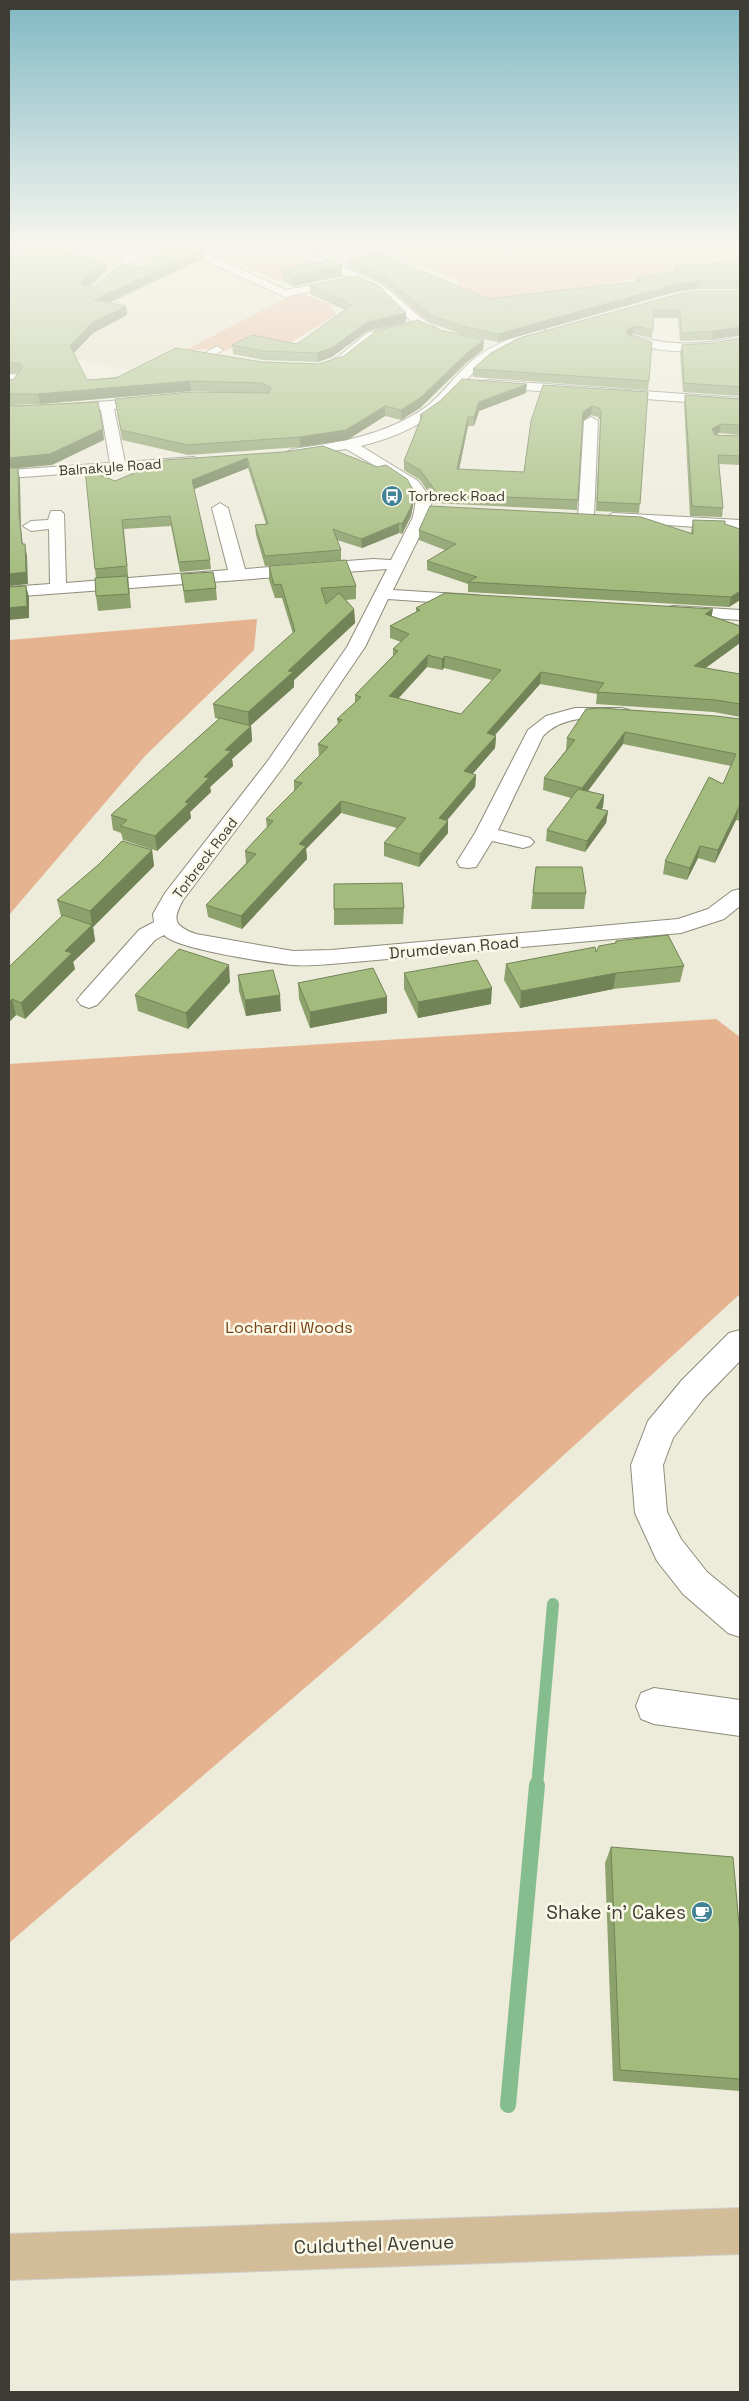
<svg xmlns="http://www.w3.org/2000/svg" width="749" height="2401" viewBox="0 0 749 2401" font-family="'Space Grotesk',sans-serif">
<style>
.built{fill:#e4e1c8}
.green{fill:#e6b390}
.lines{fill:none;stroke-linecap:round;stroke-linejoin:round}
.stream-far1{stroke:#85bd8f;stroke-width:12}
.stream{stroke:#85bd8f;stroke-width:16}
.minor-casing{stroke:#8d8c7b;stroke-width:2}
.major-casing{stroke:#d0d0cf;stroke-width:2}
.minor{fill:#fff;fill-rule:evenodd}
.major{fill:#d3bc98;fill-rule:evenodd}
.wall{fill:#8ca16c;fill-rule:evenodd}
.shaded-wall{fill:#728358}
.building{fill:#a3bb7d;stroke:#728358;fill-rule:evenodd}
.labels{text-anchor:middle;stroke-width:5;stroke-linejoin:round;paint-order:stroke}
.far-street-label{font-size:14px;fill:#3d3c35;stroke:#faf8e7}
.far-poi-label{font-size:14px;fill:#3d3c35;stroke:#faf8e7;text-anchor:start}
.street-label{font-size:16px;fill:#3d3c35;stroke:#faf8e7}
.park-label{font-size:16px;fill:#7a4316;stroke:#faf8e7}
.near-poi-label{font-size:19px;fill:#3d3c35;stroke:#faf8e7;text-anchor:end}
.near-street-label{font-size:19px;fill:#3d3c35;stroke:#faf8e7}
</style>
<rect width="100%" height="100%" fill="#edebda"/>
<polygon class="built" points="109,248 199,254 286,298 141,373 9,344 9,327"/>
<g class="green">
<polygon points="380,247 740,247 740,254 600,286 486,303 422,317 409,306 407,301 463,297 457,280"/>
<polygon points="261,249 279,249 330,271 277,281 243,266 233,266 216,256"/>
<path d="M304,294l28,11 4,10 -49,30 -38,-7 -23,13c-10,-2 -20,-2 -29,-1 -9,2 -8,6 -19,4l108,-56z"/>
<polygon points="257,619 254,650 145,756 9,915 9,640"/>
<polygon points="716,1019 740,1037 740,1294 380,1623 9,1943 9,1064"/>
</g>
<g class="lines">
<polyline class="stream-far1" points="537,1786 553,1604"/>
<polyline class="stream" points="508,2105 537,1785"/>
<g class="minor-casing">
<g id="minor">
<polygon points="139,247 253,247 248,250 213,254 217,258 286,290 350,278 284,247 299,247 383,285 420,317 439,330 433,334 412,322 383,294 351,279 351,283 285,297 209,262 203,254 153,251 132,262 99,290 91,290 91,286 124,258 140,249"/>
<polygon points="402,324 406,325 408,328 406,331 375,339 347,362 328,370 322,366 339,356 367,333"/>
<path d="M541,329l4,1 2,3 -2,3c-26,7 -51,17 -71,36 -12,12 -21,26 -34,37 -22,19 -51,30 -79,37l57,35 14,19 -3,17 -36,73 81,5 6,1 2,4 -2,4 -6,1 -86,-6 -23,48 -81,119 -101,134c-11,20 -9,26 13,34l97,17 38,-1 347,-31 30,-10 24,-18 8,-2v17l-16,13 -43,14 -350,31c-13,1 -26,2 -39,1 -22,-2 -116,-16 -128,-30l-9,5 -58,65 -8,3 -8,-3 -4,-5 4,-5 58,-65 15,-8 -1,-8 12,-21 102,-131 80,-115 40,-78 -378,28v-10l41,-3 -1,-55 -18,2 -8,-5 8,-5 17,-1 3,-9h10l3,3 2,69 162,-13 -16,-62 8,-5 8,5 17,61 128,-10 18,1 22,-43 3,-17 -8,-13 -12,-9 -50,-29 -54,8 -7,-4 7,-4c47,-6 94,-14 134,-42 14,-11 25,-26 37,-38 22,-22 49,-32 78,-40z"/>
<path d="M633,336c41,10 66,10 107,0v8c-39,10 -73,10 -111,-1l-2,-3z"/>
<polygon points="217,346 223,350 207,359 201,355"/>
<polygon points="9,374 21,375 23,378 14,388 9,389"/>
<polygon points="489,380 740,398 740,406 484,387 482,384 484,381"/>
<polygon points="152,398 159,402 157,405 114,409 125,462 194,457 201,461 199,464 9,478 9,470 110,463 101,410 27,415 9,414 9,406 27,407"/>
<polygon points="591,417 598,421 594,517 586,522 578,517 584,421"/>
<polygon points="613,513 740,520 740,530 608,521 605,518"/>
<polygon points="674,606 740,610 740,620 668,615 665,611 668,607"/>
<path d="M575,708h47l7,2 2,4 -2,4 -7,2c-28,-2 -57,-6 -79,16l-45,94 32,8 4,4 -4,4 -7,2 -31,-7 -16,26 -8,1 -8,-1 -3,-5 18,-29 53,-103 18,-14z"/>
<polygon points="740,1330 740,1361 704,1398 673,1438 663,1465 667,1512 681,1539 707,1572 740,1599 740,1637 728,1633 683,1594 657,1561 635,1513 631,1465 648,1421 682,1380 729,1333"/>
<polygon points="654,1688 740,1700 740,1736 654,1724 641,1719 636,1706 641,1693"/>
</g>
</g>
<g class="major-casing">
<polygon id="major" points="740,2208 740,2254 9,2280 9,2234"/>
</g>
<use href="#minor" class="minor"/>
<use href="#major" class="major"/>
</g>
<g class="wall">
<polygon points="27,247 87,247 74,256 105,261 107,270 88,286 94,286 202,247 204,258 200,262 195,262 109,303 126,306 127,315 93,333 73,353 87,380 262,362 319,364 440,330 484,340 483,350 466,363 420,408 401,420 385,416 347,440 300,447 188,455 122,440 115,399 244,393 191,391 40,404 9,405 9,379 13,380 18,373 9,373 9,259"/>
<polygon points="304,247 332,247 313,251"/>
<polygon points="348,259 488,299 635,282 636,277 673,272 674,267 740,260 740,289 697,289 675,292 498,342 460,334 429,322 384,284 348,267"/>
<polygon points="342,265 342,276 294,286 282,281 282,269"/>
<polygon points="310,285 406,322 367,331 332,357 318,362 263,360 233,354 232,345 297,344 345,310 310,294"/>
<polygon points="740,291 711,340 680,341 678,318 654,318 652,338 633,334 630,336 649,381 648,390 473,377 473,369 519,338"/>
<polygon points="740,338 740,396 683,392 680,353 682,345 713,343"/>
<polygon points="648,392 639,513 596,511 600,421 598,417 591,415 583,421 577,510 433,503 433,499 420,480 404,470 404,461 420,422 420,415 526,393 479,411 474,426 468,426 459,470 524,472 531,421"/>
<polygon points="685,395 740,399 740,435 719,433 716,435 740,436 740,465 719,464 723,508 722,517 690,516 684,404"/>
<polygon points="283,452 414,491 414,500 411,516 402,534 399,533 362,548 337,540 341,550 341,560 265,566 256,535 255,525 266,524 248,468 194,489 210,560 211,569 180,572 171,526 124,529 131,608 98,611 96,596 96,578 95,569 115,481"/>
<polygon points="693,520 725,524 740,600 729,607 468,592 468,584 427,570 427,561 445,550 419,540 419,530 691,533"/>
<polygon points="269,566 356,586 356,599 346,600 354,609 355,623 294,680 294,687 250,726 251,726 252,741 232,759 233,766 210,787 211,792 190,812 191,818 157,851 123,840 121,833 113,830 111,815 219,719 215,718 213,704 293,634 282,598 275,598 269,580"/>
<polygon points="181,574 216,588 217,600 185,603"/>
<path d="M416,608l296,8 28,10v17l-35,25 35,6v43l-26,-5 -118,-8 1,-10 -57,-10 -45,51 1,1 -1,12 -23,26 4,1 -1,12 -28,33 1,13 -29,34 -35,-11v-13l13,-15 -56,-15 -35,36 1,10 -65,70 -34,-12 -2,-12 40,-42 -1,-12 22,-23 -1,-9 28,-28v-10l25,-25 -1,-12 20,-19 -1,-6 18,-16v-8l38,-39v-7l8,-7 -11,-4v-12l26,-14zM427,667l15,3 2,-2 48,12 -31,34 -63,-15z"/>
<polygon points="740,719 740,821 736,820 715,863 698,858 687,880 663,874 665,861 723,784 731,766 623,744 588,791 604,795 603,807 601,809 608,811 606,823 585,852 546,841 547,830 571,798 543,790 544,778 566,750 567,738"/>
<polygon points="152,850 154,866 93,927 95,941 73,962 75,969 25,1019 16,1015 9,1022 9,967 62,916 61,916 57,900"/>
<polygon points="334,884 404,908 403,924 334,925"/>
<polygon points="533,893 586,893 584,909 531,909"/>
<polygon points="616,941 684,966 680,982 613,989 520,1008 504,980 506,964 596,952 615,943"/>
<polygon points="404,973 491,1004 418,1018 404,989"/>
<polygon points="238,975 281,1011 246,1016 239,991"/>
<polygon points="230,982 188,1029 138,1011 135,995"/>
<polygon points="298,983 387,1013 310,1028 299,999"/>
<polygon points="611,1847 740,1935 740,2091 613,2081 605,1863"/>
</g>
<g class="shaded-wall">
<polygon points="9,247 22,247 9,257"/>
<polygon points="72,247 87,247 63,263 62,254"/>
<polygon points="313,247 332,247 313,251"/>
<polygon points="203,249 204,258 200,262 199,253"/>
<polygon points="195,253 195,262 95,309 94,300"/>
<polygon points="105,261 107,270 83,291 81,281"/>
<polygon points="342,265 342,276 294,286 294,275"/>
<polygon points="698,281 697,289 675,292 498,342 498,334 677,284"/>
<polygon points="126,306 127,315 93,333 71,356 70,346 92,323"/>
<polygon points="406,313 406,322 367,331 332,357 318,362 317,353 367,322"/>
<polygon points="634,326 633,334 625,340 626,331"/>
<polygon points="740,327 740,335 711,340 713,331"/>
<polygon points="484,340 483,350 466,363 420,408 401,420 401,410 467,353"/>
<polygon points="190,381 191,391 40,404 38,394"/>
<polygon points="527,384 526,393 479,411 474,426 474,417 479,402"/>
<polygon points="385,406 385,416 347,440 300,447 300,437"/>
<polygon points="592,406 591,415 582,421 583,412"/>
<polygon points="468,417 468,426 457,479 457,469"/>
<polygon points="721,424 719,433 710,439 712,429"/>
<polygon points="103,429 104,440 52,465 9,469 9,458"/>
<polygon points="247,458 248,468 192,490 192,480"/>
<polygon points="18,468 20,479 21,527 24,556 22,544 19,515"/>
<polygon points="414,491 414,500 411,516 402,534 402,524"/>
<polygon points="399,523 399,533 362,548 361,539"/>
<polygon points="25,544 27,556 28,584 9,586 9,574"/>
<polygon points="26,586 29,597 29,618 9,620 9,608"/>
<polygon points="740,591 740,600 729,607 731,597"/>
<polygon points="354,609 355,623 294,680 294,687 249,727 248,712 288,671"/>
<polygon points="713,609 711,620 705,614"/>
<polygon points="740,633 740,643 692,678 694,666"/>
<polygon points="428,655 427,667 389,708 389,696"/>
<polygon points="445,656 444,668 442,670 442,659"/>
<polygon points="541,672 540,684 486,745 487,733"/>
<polygon points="251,726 252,741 232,759 233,766 210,787 211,792 190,812 191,818 157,851 155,836 185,802 225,750"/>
<polygon points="625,732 623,744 581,800 582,788"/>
<polygon points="496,736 495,748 464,784 464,771"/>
<polygon points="476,775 475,787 439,830 439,818"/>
<polygon points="604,795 603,807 594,820 596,808"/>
<polygon points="341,801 341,813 306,849 307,859 242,929 241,916 299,844"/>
<polygon points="739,807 736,820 715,863 718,850"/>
<polygon points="608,811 606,823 585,852 587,841"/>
<polygon points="448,821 448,833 419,867 420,854"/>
<polygon points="700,846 698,858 687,880 690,868"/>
<polygon points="152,850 154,866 93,927 95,941 73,962 75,969 25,1019 21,1003 65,951 92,925 90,911"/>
<polygon points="229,965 230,982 188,1029 186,1013"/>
<polygon points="616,973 613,989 520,1008 521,991"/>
<polygon points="492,988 491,1004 418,1018 418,1002"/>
<polygon points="280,995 281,1011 246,1016 245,1000"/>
<polygon points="387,997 387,1013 310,1028 310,1012"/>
<polygon points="12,999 16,1015 9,1022 9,1002"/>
</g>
<g class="building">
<polygon points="27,247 72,247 62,254 105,261 81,281 83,286 94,286 121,264 144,268 166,247 202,247 203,249 199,253 195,253 94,300 126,306 92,323 70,346 87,380 116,378 176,348 262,362 319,364 344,356 376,331 418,320 440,330 484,340 467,353 420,398 401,410 385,406 346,430 300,437 187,445 121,430 115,399 190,392 269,393 271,388 262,383 190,381 38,394 9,394 9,379 13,380 23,367 19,363 9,363 9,259"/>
<polygon points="379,253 488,299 643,281 636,277 681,271 674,267 740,260 740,281 698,281 677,284 498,334 460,326 429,314 384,276 348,259"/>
<polygon points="330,260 342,265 294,275 282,269"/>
<polygon points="358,276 379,286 406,313 367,322 332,348 317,353 263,351 232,345 252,335 297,344 352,305 310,285"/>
<polygon points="698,291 740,291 740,327 713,331 681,333 680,310 654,310 653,330 634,326 626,331 630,336 652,342 649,381 473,369 491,353 519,338 679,294"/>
<polygon points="740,338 740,387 684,383 682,345 713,343"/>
<polygon points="462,379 527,384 479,402 474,417 468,417 457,469 524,472 531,421 543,385 648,392 640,504 597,502 601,412 599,408 592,406 583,412 578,500 434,494 434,489 420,470 404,461 422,416 420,415 440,401"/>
<polygon points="685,395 740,399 740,425 721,424 712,429 715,435 740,436 740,456 718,455 723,508 692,506"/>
<polygon points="98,402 103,429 50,454 9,458 9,405 15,406"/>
<polygon points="323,446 377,467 386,465 407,479 414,491 411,507 402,524 399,523 361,539 333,529 341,550 265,556 255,525 268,524 247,458 192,480 210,560 179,562 170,516 122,520 127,566 95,569 85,469 115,481 165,460 283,452"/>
<polygon points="9,468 18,468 19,515 22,544 25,544 26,572 9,574"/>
<polygon points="430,506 641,517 693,534 693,520 725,521 725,524 740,529 740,591 731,597 468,582 477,577 427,561 456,544 419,530"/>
<polygon points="346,560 356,586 321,588 326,604 339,593 354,609 288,671 293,672 248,712 213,704 295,631 281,584 274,585 269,566"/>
<polygon points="213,572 216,588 184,591 181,574"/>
<polygon points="127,576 129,594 96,596 95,578"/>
<polygon points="26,586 27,606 9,608 9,587"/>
<path d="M445,593l268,16 -8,5 35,12v7l-46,33 46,8v30l-24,-4 -119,-8 7,-9 -63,-11 -54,61 9,3 -32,35 12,4 -37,43 9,3 -28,33 -36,-11 22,-25 -65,-17 -42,43 7,2 -65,70 -35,-11 50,-51 -11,-3 28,-30 -7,-2 36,-36 -8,-2 34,-34 -10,-3 24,-24 -5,-1 24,-22 -6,-2 43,-44 -5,-2 16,-15 -19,-8 30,-16 -4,-2zM428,655l14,4 3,-3 56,14 -40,44 -72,-18z"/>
<polygon points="601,708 716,716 740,719 740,808 739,807 718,850 700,846 690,868 665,861 709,777 723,784 736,754 625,732 582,788 544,778 575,740 567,738 586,709"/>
<polygon points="220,718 251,726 225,750 231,751 204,777 209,778 185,802 189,803 155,836 120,826 127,820 111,815"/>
<polygon points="578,789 604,795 596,808 608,811 587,841 547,830"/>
<polygon points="122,841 152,850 90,911 57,900 98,865"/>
<polygon points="536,867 582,867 586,893 533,893"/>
<polygon points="402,883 404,908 334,909 334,884"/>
<polygon points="63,915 92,925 65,951 72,953 21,1003 12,999 9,1002 9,967"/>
<polygon points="668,935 684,966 616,973 521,991 506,964 595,947 596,952 599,946 616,943 616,941"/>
<polygon points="179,949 229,965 186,1013 135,995"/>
<polygon points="477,960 492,988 418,1002 404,973"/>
<polygon points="373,968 387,997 310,1012 298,983"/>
<polygon points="273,970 280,995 245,1000 238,975"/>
<polygon points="611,1847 733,1857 740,1935 740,2079 620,2070"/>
</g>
<linearGradient id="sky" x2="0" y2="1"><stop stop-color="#80b8c4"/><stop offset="0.42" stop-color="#f7f6ee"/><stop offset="1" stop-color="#f7f6ee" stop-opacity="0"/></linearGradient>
<rect width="749" height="583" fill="url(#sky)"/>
<defs>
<g id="bus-disc" transform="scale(1.125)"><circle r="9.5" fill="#418195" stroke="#faf8e7"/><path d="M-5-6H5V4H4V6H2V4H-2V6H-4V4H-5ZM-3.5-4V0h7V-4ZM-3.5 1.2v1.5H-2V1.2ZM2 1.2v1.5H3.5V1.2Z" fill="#fff"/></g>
<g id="cafe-disc" transform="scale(1.125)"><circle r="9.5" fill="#418195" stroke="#faf8e7"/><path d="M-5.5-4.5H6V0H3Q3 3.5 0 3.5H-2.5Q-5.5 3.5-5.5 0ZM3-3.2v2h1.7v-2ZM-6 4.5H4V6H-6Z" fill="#fff"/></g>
</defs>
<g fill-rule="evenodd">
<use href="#bus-disc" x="392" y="496"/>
<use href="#cafe-disc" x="702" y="1912"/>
</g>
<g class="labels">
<g class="far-street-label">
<text transform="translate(110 467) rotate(-4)" y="5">Balnakyle Road</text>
<text transform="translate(205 858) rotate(-53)" y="5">Torbreck Road</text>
</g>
<g class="far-poi-label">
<text x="408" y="501">Torbreck Road</text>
</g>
<g class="street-label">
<text transform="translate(454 947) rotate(-5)" y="6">Drumdevan Road</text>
</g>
<g class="park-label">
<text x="289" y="1333">Lochardil Woods</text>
</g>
<g class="near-poi-label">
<text x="686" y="1919">Shake ‘n’ Cakes</text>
</g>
<g class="near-street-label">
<text transform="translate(374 2244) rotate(-2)" y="7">Culduthel Avenue</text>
</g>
</g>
<rect width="749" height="2401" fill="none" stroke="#3d3c35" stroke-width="20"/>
</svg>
